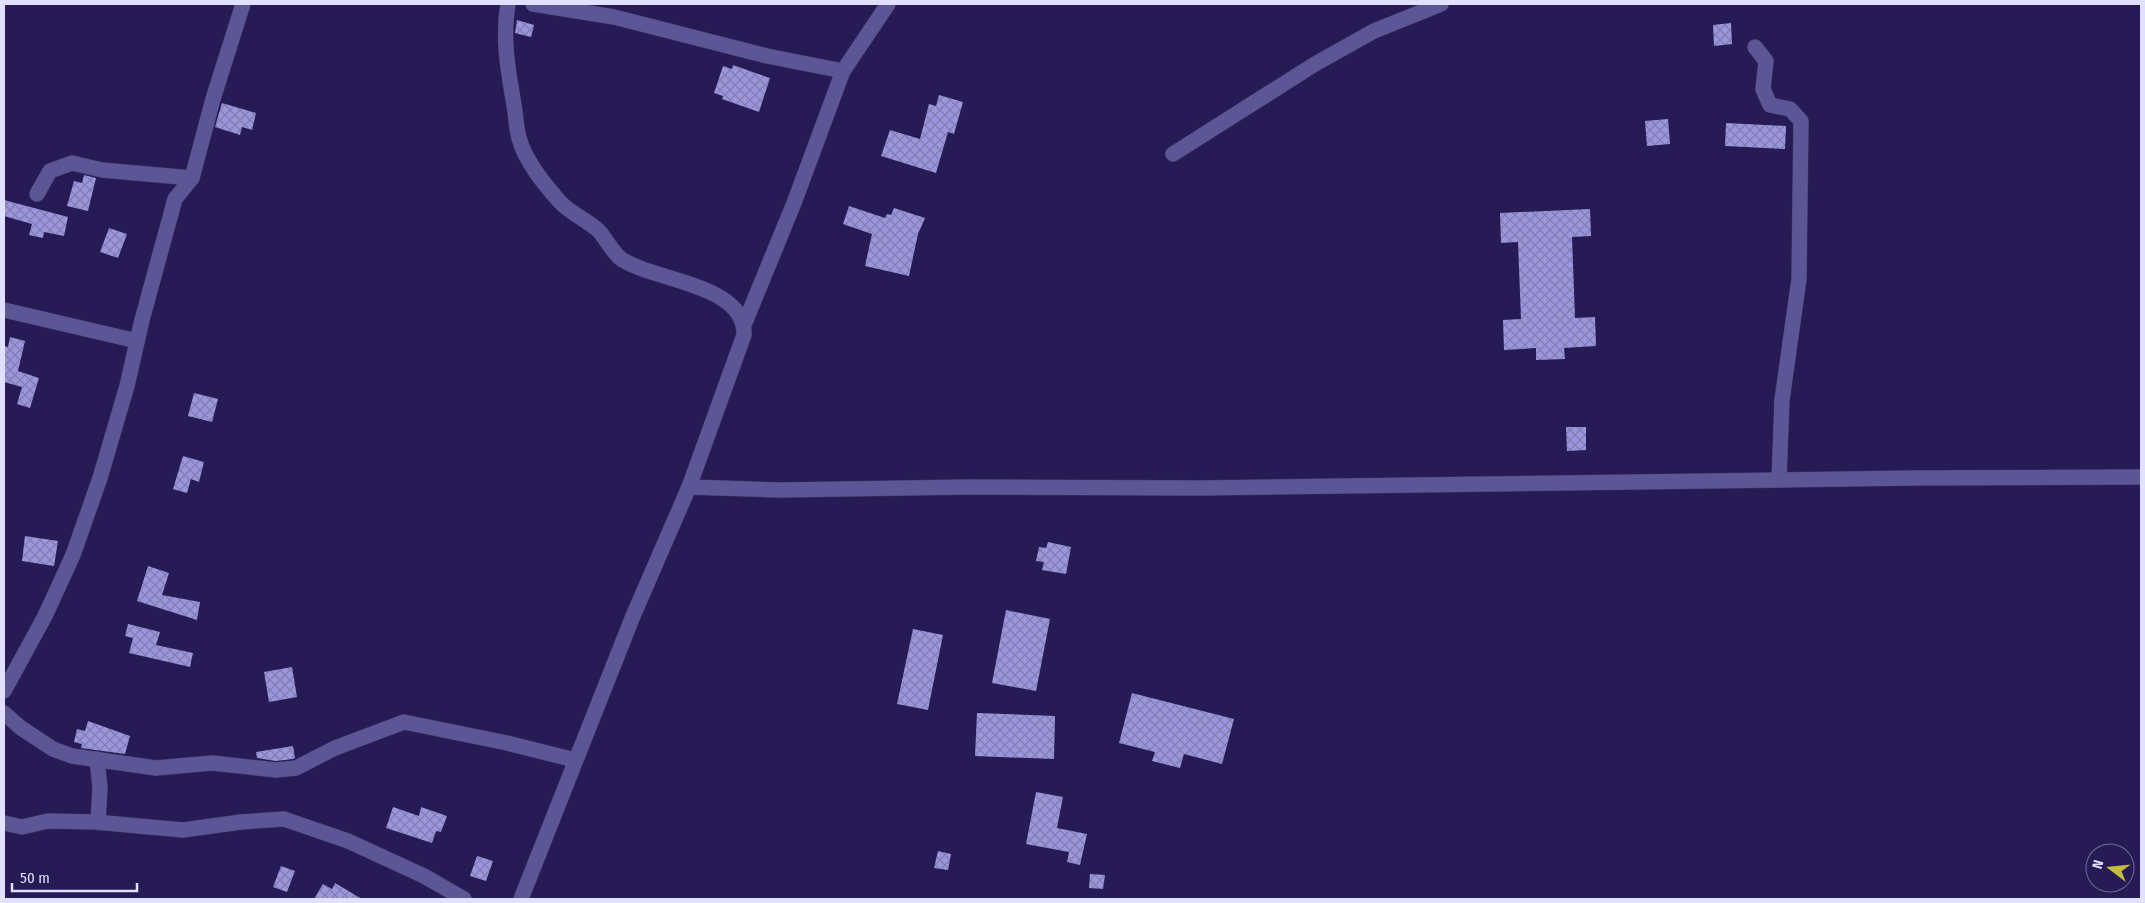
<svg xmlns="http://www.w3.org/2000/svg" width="2145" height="903" viewBox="0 0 2145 903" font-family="'Fira Sans Condensed',sans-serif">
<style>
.building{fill:url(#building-cross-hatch)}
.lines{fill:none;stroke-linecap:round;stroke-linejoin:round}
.street-casing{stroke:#433668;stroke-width:16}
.street{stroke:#5d5696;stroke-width:15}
</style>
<defs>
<pattern id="building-cross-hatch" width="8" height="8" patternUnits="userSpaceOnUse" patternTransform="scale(1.25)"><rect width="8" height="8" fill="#9b96dc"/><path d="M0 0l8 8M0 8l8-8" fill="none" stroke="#817db1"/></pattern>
</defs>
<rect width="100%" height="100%" fill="#261b55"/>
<g class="building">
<polygon points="517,20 534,25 531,37 515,33"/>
<polygon points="1731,23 1732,44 1714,46 1713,25"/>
<polygon points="733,65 770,78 759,112 722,99 723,96 714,93 723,66 732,69"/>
<polygon points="939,95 963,102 954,134 948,132 936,173 881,156 890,130 920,139 929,104 936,106"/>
<polygon points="222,103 256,113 252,130 242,127 240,135 215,127"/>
<polygon points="1668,119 1670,144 1647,146 1645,121"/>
<polygon points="1726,123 1786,126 1785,149 1725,146"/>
<polygon points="84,175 96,178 88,211 67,206 74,181 82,183"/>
<polygon points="4,200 68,217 64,236 44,232 43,238 29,235 32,224 4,216"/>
<polygon points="849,206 885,218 887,214 891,215 894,208 925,218 918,234 909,276 865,266 872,234 843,224"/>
<polygon points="1590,209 1591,236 1572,237 1575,318 1595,317 1596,346 1564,348 1565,359 1536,360 1536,348 1504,350 1503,320 1521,319 1518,242 1501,243 1500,213"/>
<polygon points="109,228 127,234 118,258 100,252"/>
<polygon points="10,337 25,341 18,371 39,378 30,408 17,404 22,387 4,382 4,346 8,347"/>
<polygon points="194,393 218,399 212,422 188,416"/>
<polygon points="1566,427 1586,427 1586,450 1567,451"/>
<polygon points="183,456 204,462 199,482 191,479 187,493 173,489"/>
<polygon points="25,536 58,541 54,566 22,561"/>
<polygon points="1048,542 1071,547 1066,574 1042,570 1044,562 1036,561 1039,547 1046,548"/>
<polygon points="148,566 169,573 162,595 200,602 197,620 137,601"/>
<polygon points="1006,610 1050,619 1036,691 992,683"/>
<polygon points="128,624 160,632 156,645 193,653 190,667 129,653 133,638 125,636"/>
<polygon points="913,629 943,635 928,710 897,704"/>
<polygon points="292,667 297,697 269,702 264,672"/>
<polygon points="1132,693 1234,719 1222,764 1184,754 1180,768 1152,761 1155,752 1119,743"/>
<polygon points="977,713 1055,716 1054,759 975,756"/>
<polygon points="88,721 130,736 125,754 81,748 82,744 74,742 77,729 85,731"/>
<polygon points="293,746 295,758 293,759 276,761 257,758 256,752"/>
<polygon points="1036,792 1063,797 1057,828 1087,834 1080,865 1067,862 1069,852 1026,844"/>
<polygon points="393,807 419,816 421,807 447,816 441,832 436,831 432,843 386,828"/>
<polygon points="938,851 951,854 948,870 934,868"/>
<polygon points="477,856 493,861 486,881 470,876"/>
<polygon points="281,866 295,871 287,892 273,887"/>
<polygon points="1090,874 1105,875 1103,889 1089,888"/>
<polygon points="335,883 362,899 314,899 323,884 332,889"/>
</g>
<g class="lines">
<g class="street-casing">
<g id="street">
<path d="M508,4c-6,34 0,66 6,101 2,11 2,23 5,33 6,23 25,46 41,64 10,11 27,18 39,29 7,8 13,20 21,27 31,23 126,25 124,77l-55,152 -56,129 -112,283"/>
<polyline points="533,4 614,17 767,56 843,71"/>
<polyline points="1755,47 1766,61 1763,89 1770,105 1790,109 1801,121 1799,279 1782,400 1779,480"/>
<polyline points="1173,154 1315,64 1374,31 1441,4"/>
<polyline points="37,194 50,171 72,163 102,170 192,178"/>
<polyline points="4,310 137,341"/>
<polyline points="744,325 794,203 843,71 888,4"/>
<polyline points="689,487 780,490 968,487 1201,488 1914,478 2141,477"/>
<polyline points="4,691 45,616 73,555 100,478 127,386 142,320 175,199 192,178 213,99 243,4"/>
<polyline points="4,713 21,728 53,749 72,756 156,768 212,763 276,770 296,768 335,748 404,722 507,743 575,760"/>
<polyline points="97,759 100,788 98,822"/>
<polyline points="4,823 22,827 48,821 95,822 183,830 241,822 284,819 348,841 424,876 464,899"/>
</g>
</g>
<use href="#street" class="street"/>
</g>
<rect width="2145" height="903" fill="none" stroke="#e1e0fe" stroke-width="10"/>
<g transform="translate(2110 868) rotate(286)"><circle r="24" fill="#261b55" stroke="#716a99"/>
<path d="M0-4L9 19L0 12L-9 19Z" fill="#c3bd3f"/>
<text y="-8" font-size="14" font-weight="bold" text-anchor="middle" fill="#e1e0fe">N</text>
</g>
<path d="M12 883v8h125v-8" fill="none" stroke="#e1e0fe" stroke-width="2.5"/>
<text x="20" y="883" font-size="15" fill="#e1e0fe" stroke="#261b55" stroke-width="4" paint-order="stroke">50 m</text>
</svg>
